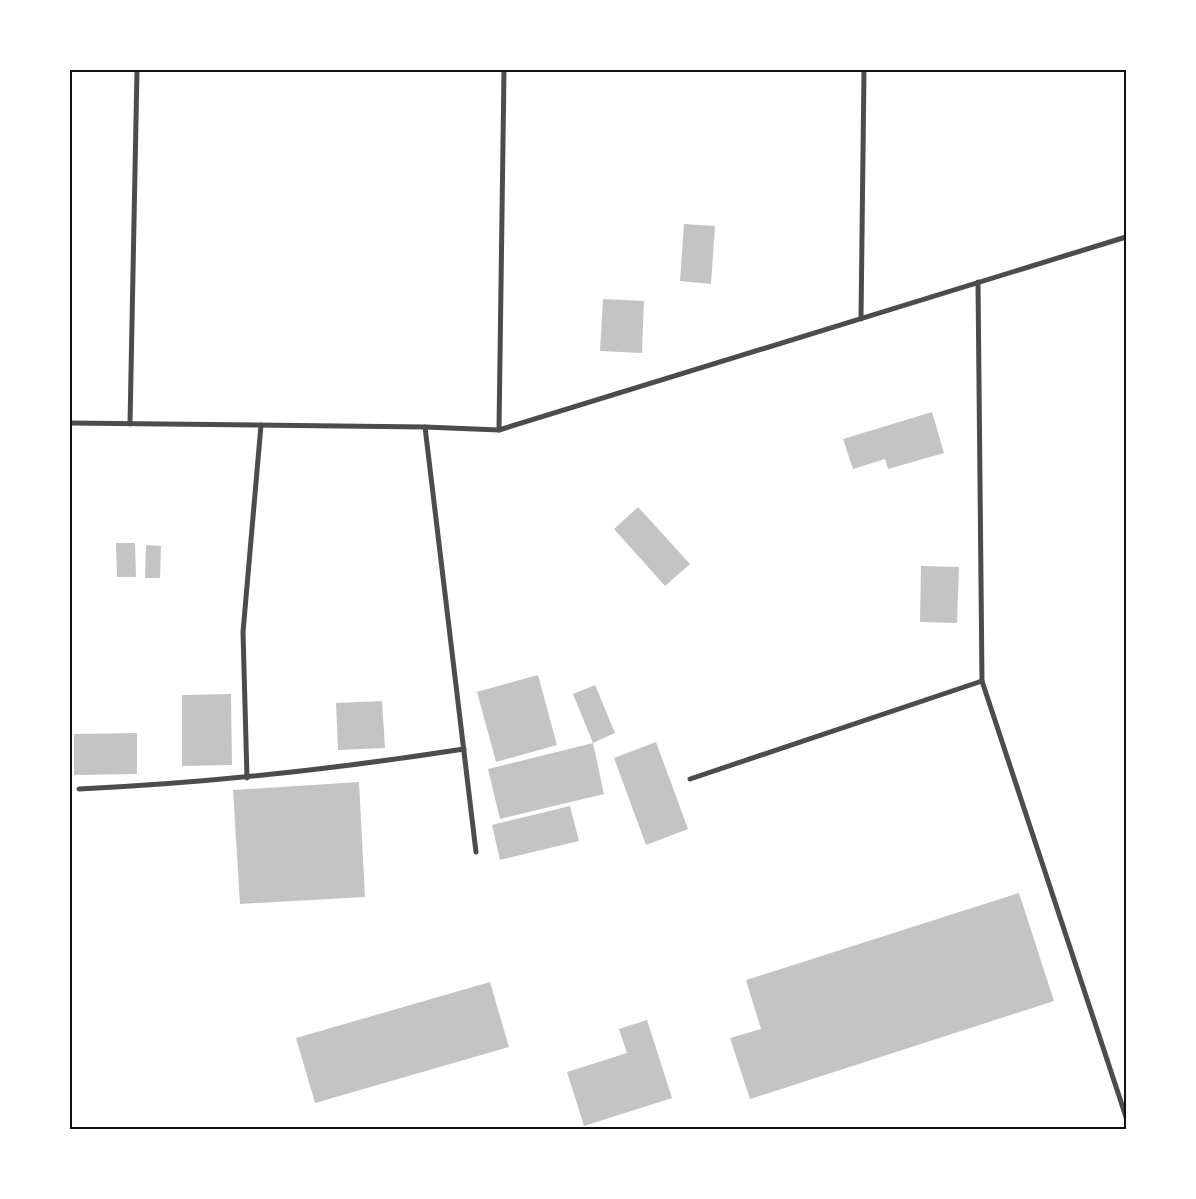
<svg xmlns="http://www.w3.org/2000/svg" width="1196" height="1199" viewBox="0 0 1196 1199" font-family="Signika,sans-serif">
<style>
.building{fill:#c4c4c4}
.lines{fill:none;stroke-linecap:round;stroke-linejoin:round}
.minor{stroke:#4c4c4c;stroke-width:5}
.neatline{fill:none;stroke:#111;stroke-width:2}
</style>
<rect width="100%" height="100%" fill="#fff"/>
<g class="building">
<polygon points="684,224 715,226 711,284 680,281"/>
<polygon points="603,299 644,301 642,353 600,351"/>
<polygon points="932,412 944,453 888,469 885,459 853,469 843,439"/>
<polygon points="638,507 690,564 665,586 614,529"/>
<polygon points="116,543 135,543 136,577 117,577"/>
<polygon points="146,545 161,546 160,578 145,578"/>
<polygon points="921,566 959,567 957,623 920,622"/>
<polygon points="538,675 557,745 496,762 477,692"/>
<polygon points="595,685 615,733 593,743 573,694"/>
<polygon points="231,694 232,765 182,766 182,695"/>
<polygon points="382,701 385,748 338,750 336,703"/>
<polygon points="137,733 137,774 74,775 74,734"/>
<polygon points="656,742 688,829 646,845 614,758"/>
<polygon points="593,743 604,794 500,819 488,769"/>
<polygon points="359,782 365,897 240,904 233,790"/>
<polygon points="570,806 579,841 500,860 492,825"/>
<polygon points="1019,893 1054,1001 750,1099 730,1038 761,1029 746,980"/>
<polygon points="490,982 509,1047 315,1103 296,1038"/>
<polygon points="647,1020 672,1098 584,1126 567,1072 627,1053 619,1029"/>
</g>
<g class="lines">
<g class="minor">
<polyline points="978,282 982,681 1126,1117"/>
<polyline points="861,319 864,70"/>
<polyline points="70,423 425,427 499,430 1126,237"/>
<polyline points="130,424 137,70"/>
<polyline points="425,427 476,852"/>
<polyline points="499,430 504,70"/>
<polyline points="247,778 243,632 261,425"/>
<polyline points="690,779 982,681"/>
<path d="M79,789c130,-6 256,-20 385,-40"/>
</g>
</g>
<rect width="1196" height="1199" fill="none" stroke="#ffffff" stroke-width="142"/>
<rect x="71" y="71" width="1054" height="1057" class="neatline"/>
</svg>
